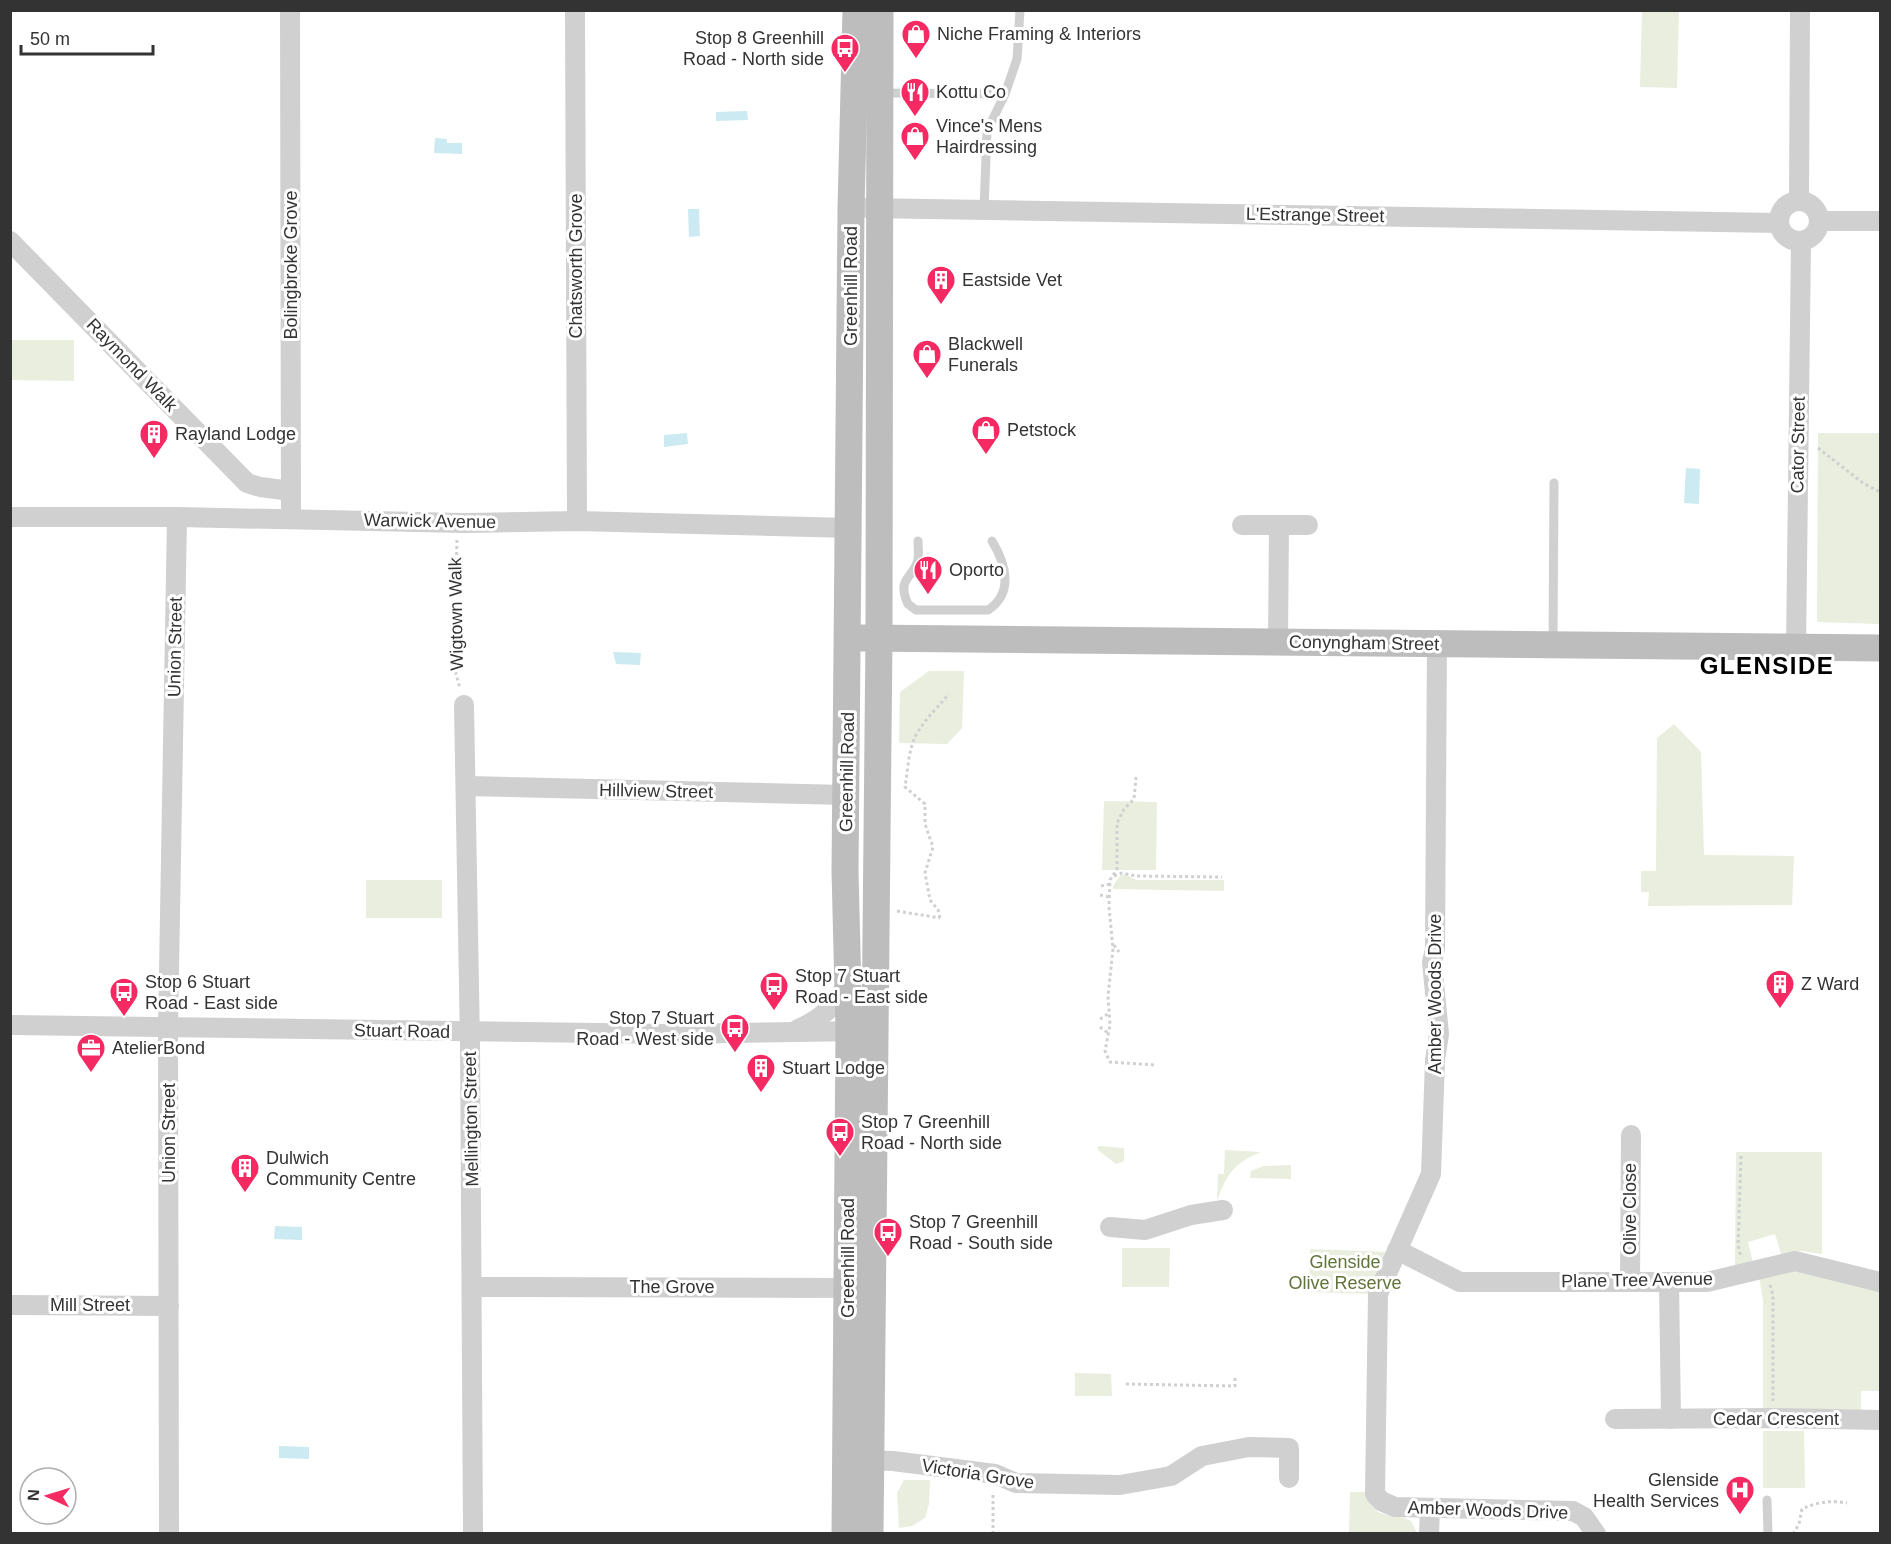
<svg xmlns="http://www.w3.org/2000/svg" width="1891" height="1544" viewBox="0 0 1891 1544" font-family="Arial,sans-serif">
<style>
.green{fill:#e9eede}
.water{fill:#cceaf1}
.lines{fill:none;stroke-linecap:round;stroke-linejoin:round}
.path{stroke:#d0d0d0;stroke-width:3;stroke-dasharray:3 3;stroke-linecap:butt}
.lane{stroke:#d0d0d0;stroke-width:9}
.street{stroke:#d0d0d0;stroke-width:20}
.secondary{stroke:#bdbdbd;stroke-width:27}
.labels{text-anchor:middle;stroke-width:6;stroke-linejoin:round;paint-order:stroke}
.poi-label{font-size:18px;fill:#333;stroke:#fff;text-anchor:start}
.street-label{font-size:18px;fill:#333;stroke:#fff}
.park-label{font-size:18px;fill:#61743b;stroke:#fff}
.district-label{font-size:24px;font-weight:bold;letter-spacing:1.5px;fill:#000;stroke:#fff}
</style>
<rect width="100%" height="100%" fill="#fff"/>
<g class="green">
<polygon points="1642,11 1679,11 1677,88 1640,87"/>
<polygon points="11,340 74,340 74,381 11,380"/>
<polygon points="1818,433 1880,433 1880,624 1817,622"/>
<polygon points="929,671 964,671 962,728 947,744 899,743 900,692"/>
<polygon points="1674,724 1701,752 1704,855 1794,856 1792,905 1648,906 1649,892 1641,892 1641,871 1656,871 1657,738"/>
<polygon points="1104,801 1157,802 1156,870 1102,870"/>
<polygon points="1125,874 1136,880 1224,880 1224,891 1113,889 1113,886 1120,876"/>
<rect x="366" y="880" width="76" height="38"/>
<polygon points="1098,1146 1124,1148 1124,1161 1116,1164 1098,1150"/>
<path d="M1225,1150l36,2c-3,2 -8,3 -13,6 -18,10 -24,24 -31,43l1,-27h6z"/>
<polygon points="1736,1152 1822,1152 1822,1254 1801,1251 1781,1254 1775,1234 1748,1242 1753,1263 1735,1268"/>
<polygon points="1291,1165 1291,1179 1250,1178 1251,1171 1264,1166"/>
<polygon points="1122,1248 1170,1248 1169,1287 1122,1287"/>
<polygon points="1310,1249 1389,1252 1371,1294 1309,1292"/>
<polygon points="1797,1267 1880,1289 1880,1391 1861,1391 1861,1410 1763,1411 1763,1300 1759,1277"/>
<polygon points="1075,1373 1111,1374 1112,1396 1075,1396"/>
<polygon points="1763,1431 1804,1431 1805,1488 1763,1488"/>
<polygon points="904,1480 930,1480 929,1504 925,1518 912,1526 899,1528 897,1493"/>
<path d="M1350,1492h16c7,30 24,19 45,29l6,12 -68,1z"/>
</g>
<g class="water">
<polygon points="747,111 748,120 716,121 716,112"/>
<polygon points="435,138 447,139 447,143 462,143 462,154 434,153"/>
<polygon points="688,209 699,209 700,236 689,237"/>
<polygon points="687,433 688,444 664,447 664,435"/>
<polygon points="1686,468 1700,469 1699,504 1684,503"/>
<polygon points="613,652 641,653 640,665 616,664"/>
<polygon points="275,1226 302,1227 302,1240 274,1239"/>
<polygon points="279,1446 309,1447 309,1459 279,1458"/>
</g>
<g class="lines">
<g class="path">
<polyline points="1818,448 1863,483 1880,492"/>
<polyline points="457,540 454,667 460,688"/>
<polyline points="1136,777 1134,799 1124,809 1117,823 1117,869 1110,880 1109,907 1113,949 1108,996 1110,1025 1105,1051 1110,1062 1155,1065"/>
<polyline points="1114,876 1122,873 1136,876 1222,877"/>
<polyline points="1101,886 1110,884"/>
<polyline points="1100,895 1109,897"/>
<polyline points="897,911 940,918"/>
<path d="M940,918l-2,-8 -8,-10 -5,-27 8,-26 -8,-23v-20l-20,-17c3,-17 3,-36 11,-52 9,-16 22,-28 33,-41"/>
<polyline points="1114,945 1119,952"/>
<polyline points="1100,1019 1108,1014"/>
<polyline points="1100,1027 1108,1033"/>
<polyline points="1741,1156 1738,1245 1741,1257"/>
<polyline points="1770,1285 1773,1295 1773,1401"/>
<polyline points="1126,1384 1235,1386 1235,1375"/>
<polyline points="993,1534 993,1493"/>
<path d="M1793,1534l6,-10 3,-15c14,-7 30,-9 45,-6"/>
</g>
<g class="lane">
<polyline points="882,93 1005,94"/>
<polyline points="984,210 987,131 1005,94 1017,59 1020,10"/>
<path d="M918,541c0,6 1,13 0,19 -5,19 -22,18 -10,44l8,6h72c26,-17 18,-46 4,-69"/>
<polyline points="1553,643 1554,483"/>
<polyline points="1767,1500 1768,1534"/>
</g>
<g class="street">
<polyline points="290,10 291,519"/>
<polyline points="575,10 577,521"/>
<circle cx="1799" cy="221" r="20"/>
<polyline points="1799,201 1800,10"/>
<polyline points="867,208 1779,223"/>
<polyline points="1820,221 1880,221"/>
<polyline points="10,241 247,483 260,487 291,491"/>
<polyline points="10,517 177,517 464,523 577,521 849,528"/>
<polyline points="1242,525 1308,525"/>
<polyline points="1278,642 1279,525"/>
<polyline points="1437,644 1435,949 1432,962 1439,1034 1435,1060 1431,1174 1378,1294 1375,1494 1381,1501 1395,1507 1573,1511 1584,1517 1596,1534"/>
<polyline points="1796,648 1801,242"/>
<polyline points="464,705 470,1044 473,1534"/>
<polyline points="466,786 846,795"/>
<polyline points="10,1025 672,1034 863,1031"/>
<path d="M798,1029c23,-9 39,-25 50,-47"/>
<polyline points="1110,1227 1145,1230 1191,1215 1223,1210"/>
<polyline points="1397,1250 1460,1282 1707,1282 1795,1261 1880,1282"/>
<polyline points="1630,1282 1631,1135"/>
<polyline points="1669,1283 1671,1419"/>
<polyline points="472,1287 860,1288"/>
<polyline points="10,1305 169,1306"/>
<polyline points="1615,1419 1773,1418 1880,1420"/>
<polyline points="859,1460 893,1461 995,1474 1016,1483 1120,1485 1171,1476 1202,1456 1249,1447 1289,1448 1289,1478"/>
<polyline points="169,1534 168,1028 177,517"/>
<polyline points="1429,1534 1430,1508"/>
</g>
<g class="secondary">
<polyline points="862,638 1880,648"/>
<polyline points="845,1534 849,1031 845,871 851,209 856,10"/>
<polyline points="870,1534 879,638 880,10"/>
</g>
</g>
<defs>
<g id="shop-pin" transform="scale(1.5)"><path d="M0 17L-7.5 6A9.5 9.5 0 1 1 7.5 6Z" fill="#f52a63" stroke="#fff"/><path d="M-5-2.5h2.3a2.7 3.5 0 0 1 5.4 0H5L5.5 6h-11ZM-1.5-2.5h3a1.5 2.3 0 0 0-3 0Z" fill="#fff"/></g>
<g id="bus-pin" transform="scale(1.5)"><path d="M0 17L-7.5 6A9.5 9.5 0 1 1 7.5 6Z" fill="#f52a63" stroke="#fff"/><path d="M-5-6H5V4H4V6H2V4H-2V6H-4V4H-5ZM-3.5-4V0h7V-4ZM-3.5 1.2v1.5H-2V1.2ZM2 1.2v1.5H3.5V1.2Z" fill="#fff"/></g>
<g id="restaurant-pin" transform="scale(1.5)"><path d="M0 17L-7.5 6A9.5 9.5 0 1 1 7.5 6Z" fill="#f52a63" stroke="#fff"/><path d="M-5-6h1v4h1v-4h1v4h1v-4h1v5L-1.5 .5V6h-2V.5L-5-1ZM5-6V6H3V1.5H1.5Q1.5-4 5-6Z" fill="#fff"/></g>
<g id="building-pin" transform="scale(1.5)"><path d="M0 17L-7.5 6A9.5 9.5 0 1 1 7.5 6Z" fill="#f52a63" stroke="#fff"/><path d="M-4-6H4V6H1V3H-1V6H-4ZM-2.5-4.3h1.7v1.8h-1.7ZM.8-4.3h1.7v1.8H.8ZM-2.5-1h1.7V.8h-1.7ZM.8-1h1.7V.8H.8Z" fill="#fff"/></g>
<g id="office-pin" transform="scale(1.5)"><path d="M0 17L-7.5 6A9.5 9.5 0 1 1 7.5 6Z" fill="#f52a63" stroke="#fff"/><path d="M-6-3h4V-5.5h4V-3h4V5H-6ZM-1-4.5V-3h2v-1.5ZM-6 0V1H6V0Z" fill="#fff"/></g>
<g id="hospital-pin" transform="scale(1.5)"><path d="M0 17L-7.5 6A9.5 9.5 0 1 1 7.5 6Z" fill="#f52a63" stroke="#fff"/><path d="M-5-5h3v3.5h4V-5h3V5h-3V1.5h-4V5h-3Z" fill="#fff"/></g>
</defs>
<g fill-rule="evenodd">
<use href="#shop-pin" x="916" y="34"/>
<use href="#bus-pin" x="845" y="48"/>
<use href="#restaurant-pin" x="915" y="92"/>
<use href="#shop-pin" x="915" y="136"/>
<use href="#building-pin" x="941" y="280"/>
<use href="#shop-pin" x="927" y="354"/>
<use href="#shop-pin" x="986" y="430"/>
<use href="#building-pin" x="154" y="434"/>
<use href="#restaurant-pin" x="928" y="570"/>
<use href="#building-pin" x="1780" y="984"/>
<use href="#bus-pin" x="774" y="986"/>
<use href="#bus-pin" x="124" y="992"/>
<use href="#bus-pin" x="735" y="1028"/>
<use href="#office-pin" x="91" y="1048"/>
<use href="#building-pin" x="761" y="1068"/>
<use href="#bus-pin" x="840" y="1132"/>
<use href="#building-pin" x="245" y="1168"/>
<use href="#bus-pin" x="888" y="1232"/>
<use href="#hospital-pin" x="1740" y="1490"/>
</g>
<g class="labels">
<g class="poi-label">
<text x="937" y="40">Niche Framing &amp; Interiors</text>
<text x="824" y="44" text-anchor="end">Stop 8 Greenhill<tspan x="824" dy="21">Road - North side</tspan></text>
<text x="936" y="98">Kottu Co</text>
<text x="936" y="132">Vince's Mens<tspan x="936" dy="21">Hairdressing</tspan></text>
<text x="962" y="286">Eastside Vet</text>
<text x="948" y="350">Blackwell<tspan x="948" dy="21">Funerals</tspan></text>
<text x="1007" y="436">Petstock</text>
<text x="175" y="440">Rayland Lodge</text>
<text x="949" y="576">Oporto</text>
<text x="795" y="982">Stop 7 Stuart<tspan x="795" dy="21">Road - East side</tspan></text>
<text x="145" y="988">Stop 6 Stuart<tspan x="145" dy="21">Road - East side</tspan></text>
<text x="1801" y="990">Z Ward</text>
<text x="714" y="1024" text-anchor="end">Stop 7 Stuart<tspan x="714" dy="21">Road - West side</tspan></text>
<text x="112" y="1054">AtelierBond</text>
<text x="782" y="1074">Stuart Lodge</text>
<text x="861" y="1128">Stop 7 Greenhill<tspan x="861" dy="21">Road - North side</tspan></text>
<text x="266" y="1164">Dulwich<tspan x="266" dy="21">Community Centre</tspan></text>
<text x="909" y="1228">Stop 7 Greenhill<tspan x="909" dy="21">Road - South side</tspan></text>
<text x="1719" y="1486" text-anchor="end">Glenside<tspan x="1719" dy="21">Health Services</tspan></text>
</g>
<g class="street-label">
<text transform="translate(1315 215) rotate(1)" y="6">L'Estrange Street</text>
<text transform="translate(291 265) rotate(-90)" y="6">Bolingbroke Grove</text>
<text transform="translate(576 266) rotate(-90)" y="6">Chatsworth Grove</text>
<text transform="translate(851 286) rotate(-90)" y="6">Greenhill Road</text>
<text transform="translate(132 365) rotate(46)" y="6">Raymond Walk</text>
<text transform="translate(1798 445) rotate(-89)" y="6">Cator Street</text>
<text transform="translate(430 521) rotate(1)" y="6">Warwick Avenue</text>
<text transform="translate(456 614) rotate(-91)" y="6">Wigtown Walk</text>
<text transform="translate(1364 643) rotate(1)" y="6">Conyngham Street</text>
<text transform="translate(175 647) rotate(-89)" y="6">Union Street</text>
<text transform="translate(847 772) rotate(-89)" y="6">Greenhill Road</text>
<text transform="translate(656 791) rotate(1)" y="6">Hillview Street</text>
<text transform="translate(1435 994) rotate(-90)" y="6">Amber Woods Drive</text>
<text transform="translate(402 1031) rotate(1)" y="6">Stuart Road</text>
<text transform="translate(471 1119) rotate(-91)" y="6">Mellington Street</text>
<text transform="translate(169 1133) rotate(-90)" y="6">Union Street</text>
<text transform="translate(1630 1209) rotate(-90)" y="6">Olive Close</text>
<text transform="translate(848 1258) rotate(-90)" y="6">Greenhill Road</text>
<text transform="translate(1637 1280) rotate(-1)" y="6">Plane Tree Avenue</text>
<text x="672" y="1293">The Grove</text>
<text x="90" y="1311">Mill Street</text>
<text x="1776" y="1425">Cedar Crescent</text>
<text transform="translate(978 1474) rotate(9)" y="6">Victoria Grove</text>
<text transform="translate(1488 1510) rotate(2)" y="6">Amber Woods Drive</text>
</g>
<g class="park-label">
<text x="1345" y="1268">Glenside<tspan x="1345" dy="21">Olive Reserve</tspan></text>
</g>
<g class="district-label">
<text x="1767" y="674">GLENSIDE</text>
</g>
</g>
<rect width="1891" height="1544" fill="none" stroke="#333333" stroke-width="24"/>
<g transform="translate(48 1496) rotate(274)"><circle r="28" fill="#ffffff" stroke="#adadad" stroke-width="1.5"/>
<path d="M0-4.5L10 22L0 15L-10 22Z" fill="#f52a63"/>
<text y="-9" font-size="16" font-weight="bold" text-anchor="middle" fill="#333333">N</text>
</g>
<path d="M21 45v9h132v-9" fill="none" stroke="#333333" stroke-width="3"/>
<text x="30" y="45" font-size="18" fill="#333333" stroke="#ffffff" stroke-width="4.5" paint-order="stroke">50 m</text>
</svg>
